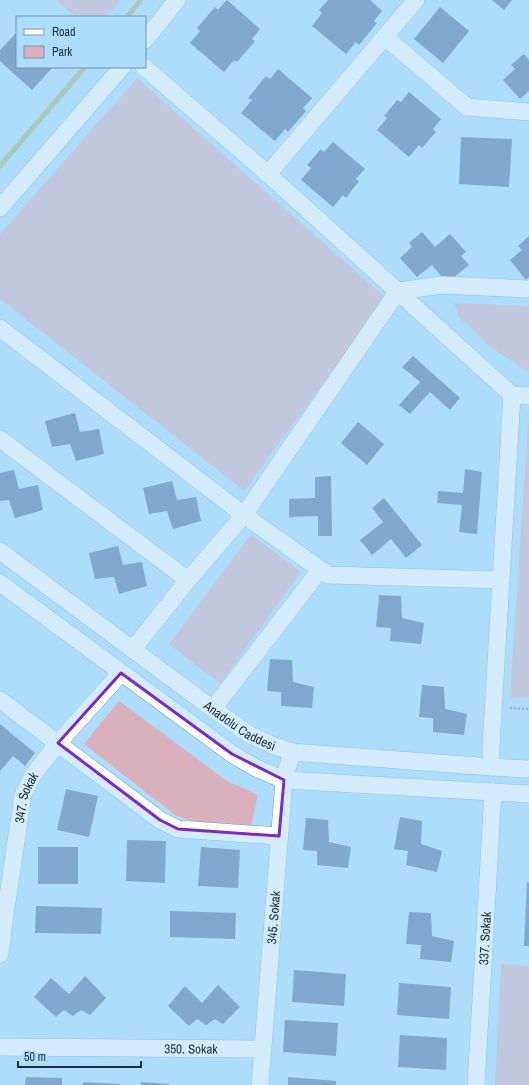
<svg xmlns="http://www.w3.org/2000/svg" width="529" height="1085" viewBox="0 0 529 1085" font-family="'Archivo Narrow',sans-serif">
<style>
.green{fill:#dab0bd}
.lines{fill:none;stroke-linecap:round;stroke-linejoin:round}
.stream{stroke:#a3af73;stroke-width:5}
.building{fill:#4a6996}
.minor-casing{stroke:#69a1c6;stroke-width:18}
.path{stroke:#63869d;stroke-width:2.5;stroke-dasharray:2 2;stroke-linecap:butt}
.minor{stroke:#fff;stroke-width:17}
.marked{fill:none;stroke:#7b2cbf;stroke-width:3;stroke-linejoin:round}
.labels{text-anchor:middle;stroke-width:4;stroke-linejoin:round;paint-order:stroke}
.street-label{font-size:13px;fill:#172e3d;stroke:#aedcfb}
</style>
<rect width="100%" height="100%" fill="#aedcfb"/>
<g class="green">
<polygon points="56,0 121,0 106,17 76,17"/>
<polygon points="137,78 386,298 244,491 0,299 0,234"/>
<polygon points="454,303 529,306 529,373 488,345 459,317"/>
<polygon points="528,424 529,424 529,698 510,697"/>
<polygon points="251,534 301,572 220,684 169,644"/>
<polygon points="119,701 227,781 258,795 251,826 191,821 175,815 84,744"/>
<polygon points="501,964 529,966 529,1085 495,1085"/>
</g>
<g class="lines">
<g class="stream">
<polyline points="127,17 141,0"/>
<polyline points="0,166 85,67"/>
</g>
</g>
<g class="building">
<polygon points="227,0 260,29 252,39 255,41 237,62 234,60 224,72 190,43 200,31 197,28 215,7 218,10"/>
<polygon points="328,0 370,0 382,11 374,21 377,23 359,45 356,42 346,54 312,26 322,13 319,10"/>
<polygon points="492,0 512,0 504,10"/>
<polygon points="440,7 469,31 443,63 414,39"/>
<polygon points="17,32 17,67 53,67 32,90 0,61 0,50"/>
<polygon points="524,54 529,60 529,91 520,99 503,80 515,69 511,65"/>
<polygon points="278,69 312,98 303,108 306,111 288,132 285,129 275,141 241,113 252,100 248,98 266,76 270,79"/>
<polygon points="409,92 441,119 433,129 436,132 422,148 419,145 409,157 377,130 387,118 384,116 397,100 401,102"/>
<polygon points="461,137 512,139 509,187 459,184"/>
<polygon points="333,142 365,169 356,179 359,181 346,198 343,195 333,207 301,180 311,168 307,165 321,149 324,152"/>
<polygon points="422,232 435,247 450,234 466,252 461,256 469,265 447,283 432,265 417,277 400,258 412,247 409,243"/>
<polygon points="529,236 529,277 526,280 510,260 522,250 518,246"/>
<polygon points="413,356 460,398 450,410 430,392 410,414 399,405 420,382 402,367"/>
<polygon points="75,413 80,432 99,429 104,454 76,461 70,444 52,447 45,421"/>
<polygon points="358,422 384,444 367,465 341,443"/>
<polygon points="465,469 482,472 477,534 459,532 462,505 437,503 438,491 463,493"/>
<polygon points="14,470 19,489 38,485 43,510 15,518 9,500 0,501 0,473"/>
<polygon points="331,476 332,536 318,536 318,516 289,517 289,499 315,498 315,477"/>
<polygon points="172,481 177,500 196,497 201,521 173,529 167,511 149,514 143,488"/>
<polygon points="384,498 422,545 406,558 391,539 372,555 360,540 383,522 372,508"/>
<polygon points="118,546 123,565 142,562 147,586 119,594 114,577 95,579 89,553"/>
<polygon points="379,595 401,596 402,618 424,623 421,644 390,641 391,628 376,627"/>
<polygon points="270,659 292,660 293,682 314,687 312,708 281,706 281,692 267,691"/>
<polygon points="422,685 444,687 445,709 467,714 464,735 433,732 433,718 419,717"/>
<polygon points="0,724 35,753 25,766 13,756 0,771"/>
<polygon points="66,789 98,796 89,837 57,830"/>
<polygon points="400,817 422,821 421,844 442,851 437,872 406,865 408,851 394,849"/>
<polygon points="306,818 328,820 329,842 351,847 348,868 317,865 317,851 303,850"/>
<polygon points="127,840 166,841 165,883 126,881"/>
<rect x="38" y="847" width="40" height="37"/>
<polygon points="201,847 240,850 238,888 198,886"/>
<polygon points="527,882 529,883 529,946 524,946"/>
<polygon points="36,906 102,908 101,934 35,933"/>
<polygon points="170,911 236,913 235,939 170,937"/>
<polygon points="409,912 431,913 432,936 454,941 451,962 420,959 421,945 406,944"/>
<polygon points="294,970 346,974 344,1006 292,1002"/>
<polygon points="85,976 106,998 90,1015 81,1010 73,1016 64,1010 56,1017 34,997 51,978 69,994"/>
<polygon points="399,983 451,987 449,1019 397,1015"/>
<polygon points="218,985 240,1007 223,1024 215,1019 206,1025 197,1019 189,1026 168,1006 185,986 202,1003"/>
<polygon points="285,1020 338,1023 336,1056 283,1052"/>
<polygon points="400,1035 447,1038 446,1070 398,1067"/>
<polygon points="26,1077 62,1078 62,1085 25,1085"/>
<polygon points="288,1077 336,1081 336,1085 288,1085"/>
<polygon points="83,1082 120,1084 120,1085 83,1085"/>
<polygon points="141,1082 169,1084 169,1085 141,1085"/>
</g>
<g class="lines">
<g class="minor-casing">
<g id="minor">
<polyline points="385,37 467,107 529,112"/>
<polyline points="145,40 177,0"/>
<polyline points="144,67 268,174 512,395 529,396"/>
<polyline points="268,174 416,0"/>
<polyline points="0,208 122,67"/>
<polyline points="0,328 244,515 328,575 501,580"/>
<polyline points="0,439 188,580"/>
<path id="s1" d="M0,551l213,158 37,26 22,10 20,7 199,15 38,2"/>
<polyline points="0,583 232,754 256,768 284,780 529,794"/>
<polyline points="133,649 188,580 244,515 398,291 442,285 529,289"/>
<polyline points="0,700 160,820 178,829 279,836"/>
<polyline points="213,709 320,570"/>
<polyline points="491,767 491,747 512,395"/>
<path id="s2" d="M0,954l4,-32 19,-127 10,-20 25,-32 63,-70"/>
<path id="s3" d="M0,1047l262,2"/>
<path id="s4" d="M260,1085l24,-305 8,-28"/>
<path id="s5" d="M476,1085l17,-293"/>
</g>
</g>
<polyline class="path" points="510,708 529,709"/>
<use href="#minor" class="minor"/>
</g>
<path d="M0 0H529V1085H0ZM121,673l111,81 52,26 -5,56 -101,-7 -18,-9 -102,-77z" fill="#aedcfb" fill-opacity=".55" fill-rule="evenodd"/>
<path class="marked" d="M121,673l111,81 52,26 -5,56 -101,-7 -18,-9 -102,-77z"/>
<g class="labels">
<g class="street-label">
<text dy="5" stroke="none"><textPath href="#s1" startOffset="297">Anadolu Caddesi</textPath></text>
<text dy="5" stroke="none"><textPath href="#s2" startOffset="159">347. Sokak</textPath></text>
<text dy="5" stroke="none"><textPath href="#s4" startOffset="168">345. Sokak</textPath></text>
<text dy="5" stroke="none"><textPath href="#s5" startOffset="147">337. Sokak</textPath></text>
<text dy="5" stroke="none"><textPath href="#s3" startOffset="191">350. Sokak</textPath></text>
</g>
</g>
<rect x="16" y="16" width="130" height="52" fill="#aedcfb" stroke="#7296af"/>
<rect x="24" y="29" width="20" height="6" fill="#ffffff" stroke="#7296af"/>
<text x="52" y="36" font-size="12" fill="#172e3d">Road</text>
<rect x="24" y="46" width="20" height="12" fill="#dab0bd" stroke="#7296af"/>
<text x="52" y="56" font-size="12" fill="#172e3d">Park</text>
<path d="M18 1061v6h123v-6" fill="none" stroke="#172e3d" stroke-width="2"/>
<text x="24" y="1061" font-size="12" fill="#172e3d" stroke="#aedcfb" stroke-width="3" paint-order="stroke">50 m</text>
</svg>
